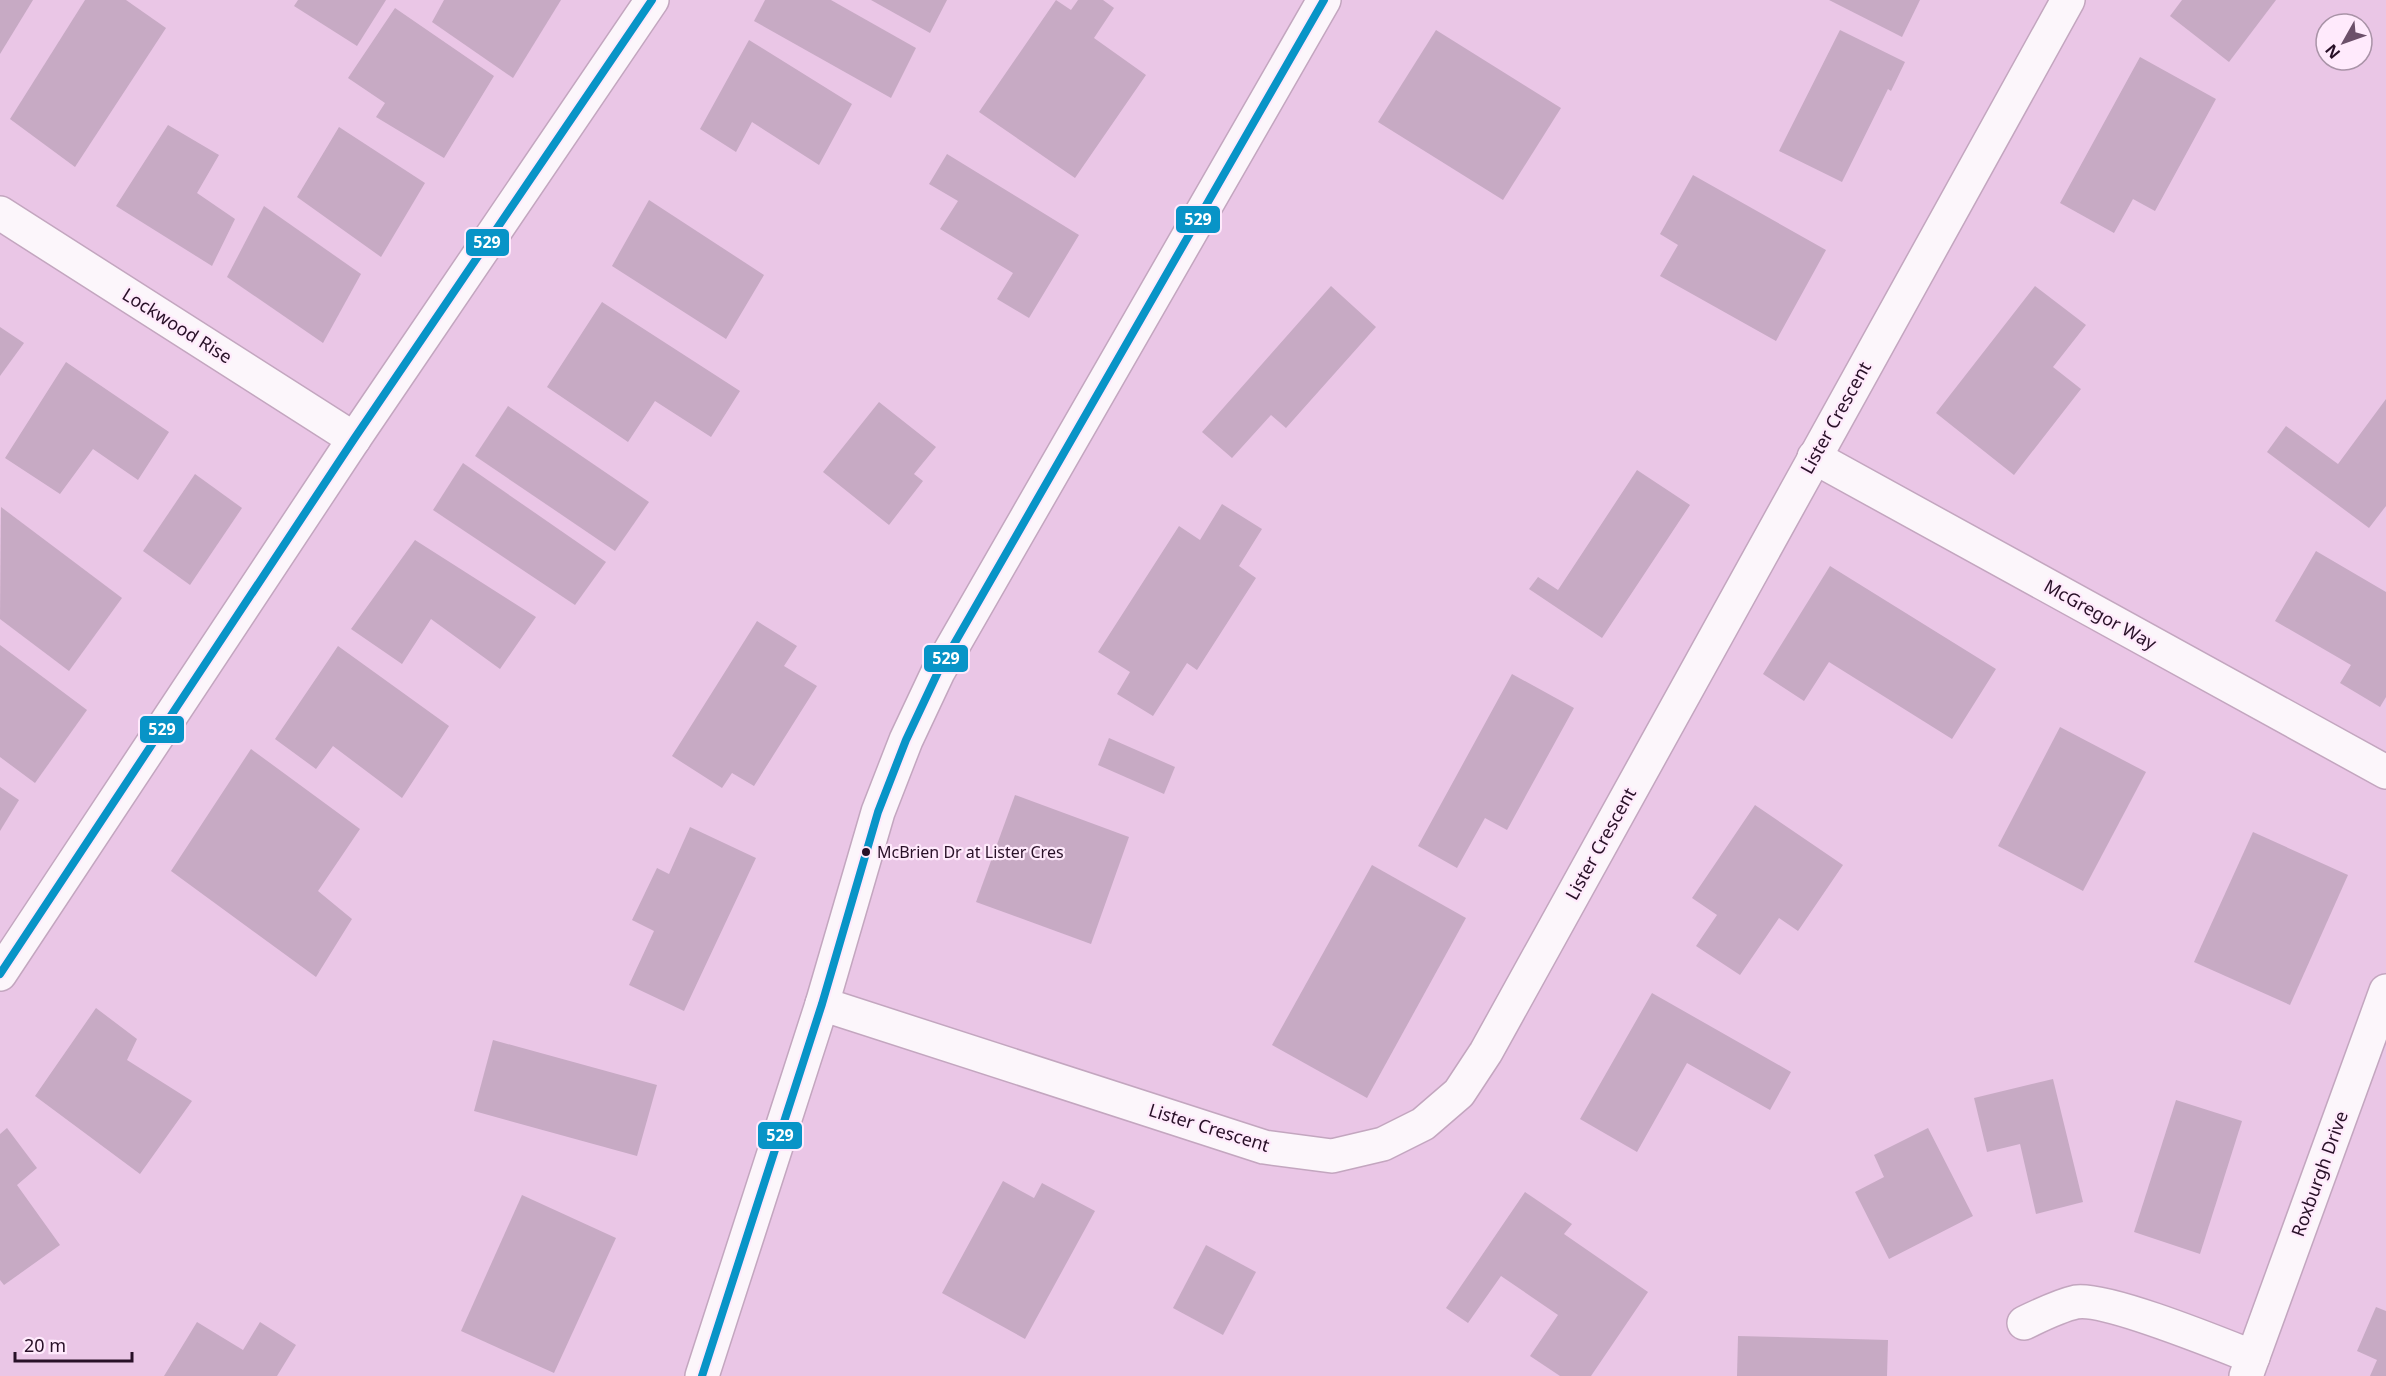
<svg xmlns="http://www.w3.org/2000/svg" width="2386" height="1376" viewBox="0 0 2386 1376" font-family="'Noto Sans',sans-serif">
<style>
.building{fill:#c7aac4}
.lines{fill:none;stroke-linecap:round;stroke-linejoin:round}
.minor-casing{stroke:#c3a6bf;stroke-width:36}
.minor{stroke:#fcf6fb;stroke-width:33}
.bus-1-casing{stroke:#ffeafc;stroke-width:12}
.bus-1{stroke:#0894c7;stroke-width:8}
.bus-dot{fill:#281027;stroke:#ffeafc;stroke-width:2}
.labels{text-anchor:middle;stroke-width:4.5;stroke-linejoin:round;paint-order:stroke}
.bus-label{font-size:16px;fill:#281027;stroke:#ffeafc;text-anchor:start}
.street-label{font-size:18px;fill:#281027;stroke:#ffeafc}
.line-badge{stroke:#ffeafc;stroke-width:2}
.badge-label{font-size:16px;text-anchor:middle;font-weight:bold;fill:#fff}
</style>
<rect width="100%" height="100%" fill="#eac6e6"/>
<g class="building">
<polygon points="0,0 33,0 0,54"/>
<polygon points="85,0 126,0 166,28 75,167 10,119"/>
<polygon points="298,0 386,0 357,46 294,6"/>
<polygon points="444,0 561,0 513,78 432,22"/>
<polygon points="765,0 831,0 916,48 891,98 754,21"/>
<polygon points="871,0 947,0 930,33"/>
<polygon points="1056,0 1071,10 1078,0 1103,0 1114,8 1094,38 1146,75 1075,178 979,112"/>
<polygon points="1829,0 1920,0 1902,37"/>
<polygon points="2182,0 2276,0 2229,62 2170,16"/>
<polygon points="395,8 494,76 444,158 376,117 385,103 348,78"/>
<polygon points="1436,30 1561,108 1503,200 1378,122"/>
<polygon points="1840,30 1905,62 1891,91 1888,89 1842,182 1779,151"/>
<polygon points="749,40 852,104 819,165 752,122 736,152 700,129"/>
<polygon points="2140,57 2216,99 2155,211 2133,199 2114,233 2060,203"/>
<polygon points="168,125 219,155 197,193 235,219 212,266 116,206"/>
<polygon points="339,127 425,183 381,257 297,197"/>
<polygon points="947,154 1079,235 1029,318 997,299 1013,273 940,229 958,201 929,184"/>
<polygon points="1693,175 1826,250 1776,341 1660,276 1678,245 1660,234"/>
<polygon points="649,200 764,275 726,339 612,266"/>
<polygon points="264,206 361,274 323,343 227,277"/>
<polygon points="1331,286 1376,327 1286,428 1271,415 1232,458 1202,432"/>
<polygon points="2035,286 2086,325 2053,367 2081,389 2014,475 1936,413"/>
<polygon points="602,302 740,391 711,437 655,401 628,442 547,387"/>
<polygon points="0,327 24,343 0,376"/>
<polygon points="66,362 169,432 138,480 93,449 60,494 5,458"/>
<polygon points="2386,399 2386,506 2369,528 2267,452 2286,426 2338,464"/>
<polygon points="879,402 936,447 914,474 923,481 889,525 823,472"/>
<polygon points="508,406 649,502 615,551 475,456"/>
<polygon points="463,463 606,562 575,605 433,510"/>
<polygon points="1637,470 1690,505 1602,638 1529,589 1538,577 1558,590"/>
<polygon points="195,474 242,508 190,585 143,551"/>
<polygon points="1222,504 1262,529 1239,566 1256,578 1197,670 1187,663 1153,716 1117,694 1130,672 1098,652 1179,526 1200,540"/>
<polygon points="1,507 122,598 69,671 0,619"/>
<polygon points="415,540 536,617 500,669 431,619 402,664 351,629"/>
<polygon points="2316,551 2386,592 2386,697 2380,707 2340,683 2351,665 2275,621"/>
<polygon points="1830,566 1996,669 1952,739 1829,662 1804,701 1763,674"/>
<polygon points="757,621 797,646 784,666 817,686 754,786 732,773 722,788 672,756"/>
<polygon points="0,645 87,710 35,783 0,757"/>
<polygon points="338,646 449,726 402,798 333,746 316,769 275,739"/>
<polygon points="1512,674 1574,708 1507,830 1485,818 1457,868 1418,846"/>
<polygon points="2060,727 2146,772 2083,891 1998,846"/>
<polygon points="1109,738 1175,767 1164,794 1098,765"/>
<polygon points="251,749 360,829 318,891 352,919 316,977 171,871"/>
<polygon points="0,787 19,800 0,831"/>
<polygon points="1015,795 1129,837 1091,944 976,902"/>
<polygon points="1755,805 1843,865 1798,931 1779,918 1740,975 1696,946 1717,915 1692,898"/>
<polygon points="690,827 756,858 684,1011 629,985 654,931 632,920 657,868 669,874"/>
<polygon points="2253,832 2348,875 2290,1005 2194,962"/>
<polygon points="1372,865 1466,918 1367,1098 1272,1045"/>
<polygon points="1652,993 1791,1072 1770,1110 1687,1063 1637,1152 1580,1119"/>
<polygon points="96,1008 137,1039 127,1060 192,1101 140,1174 35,1096"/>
<polygon points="493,1040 657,1085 637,1156 474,1111"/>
<polygon points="2053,1079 2083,1202 2036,1214 2020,1144 1987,1152 1974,1098"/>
<polygon points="2176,1100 2242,1121 2200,1254 2134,1232"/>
<polygon points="7,1128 37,1168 17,1185 60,1245 4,1285 0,1280 0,1134"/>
<polygon points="1928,1128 1973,1216 1889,1259 1855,1192 1884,1177 1874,1155"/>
<polygon points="1003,1181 1034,1198 1042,1183 1095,1211 1025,1339 942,1293"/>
<polygon points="1525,1192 1572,1224 1564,1234 1648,1292 1591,1376 1560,1376 1530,1356 1558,1315 1501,1276 1468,1323 1446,1308"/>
<polygon points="522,1195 616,1238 554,1373 461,1331"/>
<polygon points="1206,1245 1256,1272 1223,1335 1173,1308"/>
<polygon points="2376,1307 2386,1311 2386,1376 2370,1376 2377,1360 2357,1351"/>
<polygon points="197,1322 243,1350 260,1322 296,1345 277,1376 164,1376"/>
<polygon points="1738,1336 1888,1340 1887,1376 1737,1376"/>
</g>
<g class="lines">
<g class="minor-casing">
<g id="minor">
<polyline points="0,213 354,439"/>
<polyline points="1814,457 2386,772"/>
<polyline points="0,974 354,439 652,0"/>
<polyline points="822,1004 1264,1147 1332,1156 1383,1144 1423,1124 1459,1093 1486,1052 2068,0"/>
<path d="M2024,1323c17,-8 34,-17 52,-21 29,-5 144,42 177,55"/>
<polyline points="702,1376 822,1004 878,812 906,740 938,672 1324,0"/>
<polyline points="2246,1376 2386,991"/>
</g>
</g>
<use href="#minor" class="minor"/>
<g class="bus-1-casing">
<g id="bus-1">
<polyline points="0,974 354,439 652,0"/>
<polyline points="702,1376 822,1004 878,812 906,740 938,672 1324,0"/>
</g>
</g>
<use href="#bus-1" class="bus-1"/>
</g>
<circle class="bus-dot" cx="866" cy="852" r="5"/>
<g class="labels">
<g class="bus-label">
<text x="877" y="858">McBrien Dr at Lister Cres</text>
</g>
<g class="street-label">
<text transform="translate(177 326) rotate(32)" y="6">Lockwood Rise</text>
<text transform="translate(1836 418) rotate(-61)" y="6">Lister Crescent</text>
<text transform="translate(2100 615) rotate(29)" y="6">McGregor Way</text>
<text transform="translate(1601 844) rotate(-61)" y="6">Lister Crescent</text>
<text transform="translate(1209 1128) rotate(17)" y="6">Lister Crescent</text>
<text transform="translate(2320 1174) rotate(-70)" y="6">Roxburgh Drive</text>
</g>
</g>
<g class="line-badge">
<rect x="1175" y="205" width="46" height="29" rx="6" fill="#0894c7"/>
<rect x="465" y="228" width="45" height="29" rx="6" fill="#0894c7"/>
<rect x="923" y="644" width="46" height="29" rx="6" fill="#0894c7"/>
<rect x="139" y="715" width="46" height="29" rx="6" fill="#0894c7"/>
<rect x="757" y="1121" width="46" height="29" rx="6" fill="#0894c7"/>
</g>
<g class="badge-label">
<text x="1198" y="225">529</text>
<text x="487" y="248">529</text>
<text x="946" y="664">529</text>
<text x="162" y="735">529</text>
<text x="780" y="1141">529</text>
</g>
<g transform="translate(2344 42) rotate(230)"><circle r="28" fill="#ffeafc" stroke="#a993a7" stroke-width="1.5"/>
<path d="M0-4.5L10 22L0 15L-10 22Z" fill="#6c506a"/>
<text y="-9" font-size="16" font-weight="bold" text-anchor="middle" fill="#281027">N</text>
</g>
<path d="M15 1352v9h117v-9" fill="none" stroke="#281027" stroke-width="3"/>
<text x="24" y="1352" font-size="18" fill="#281027" stroke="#ffeafc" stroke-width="4.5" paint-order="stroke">20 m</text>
</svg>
